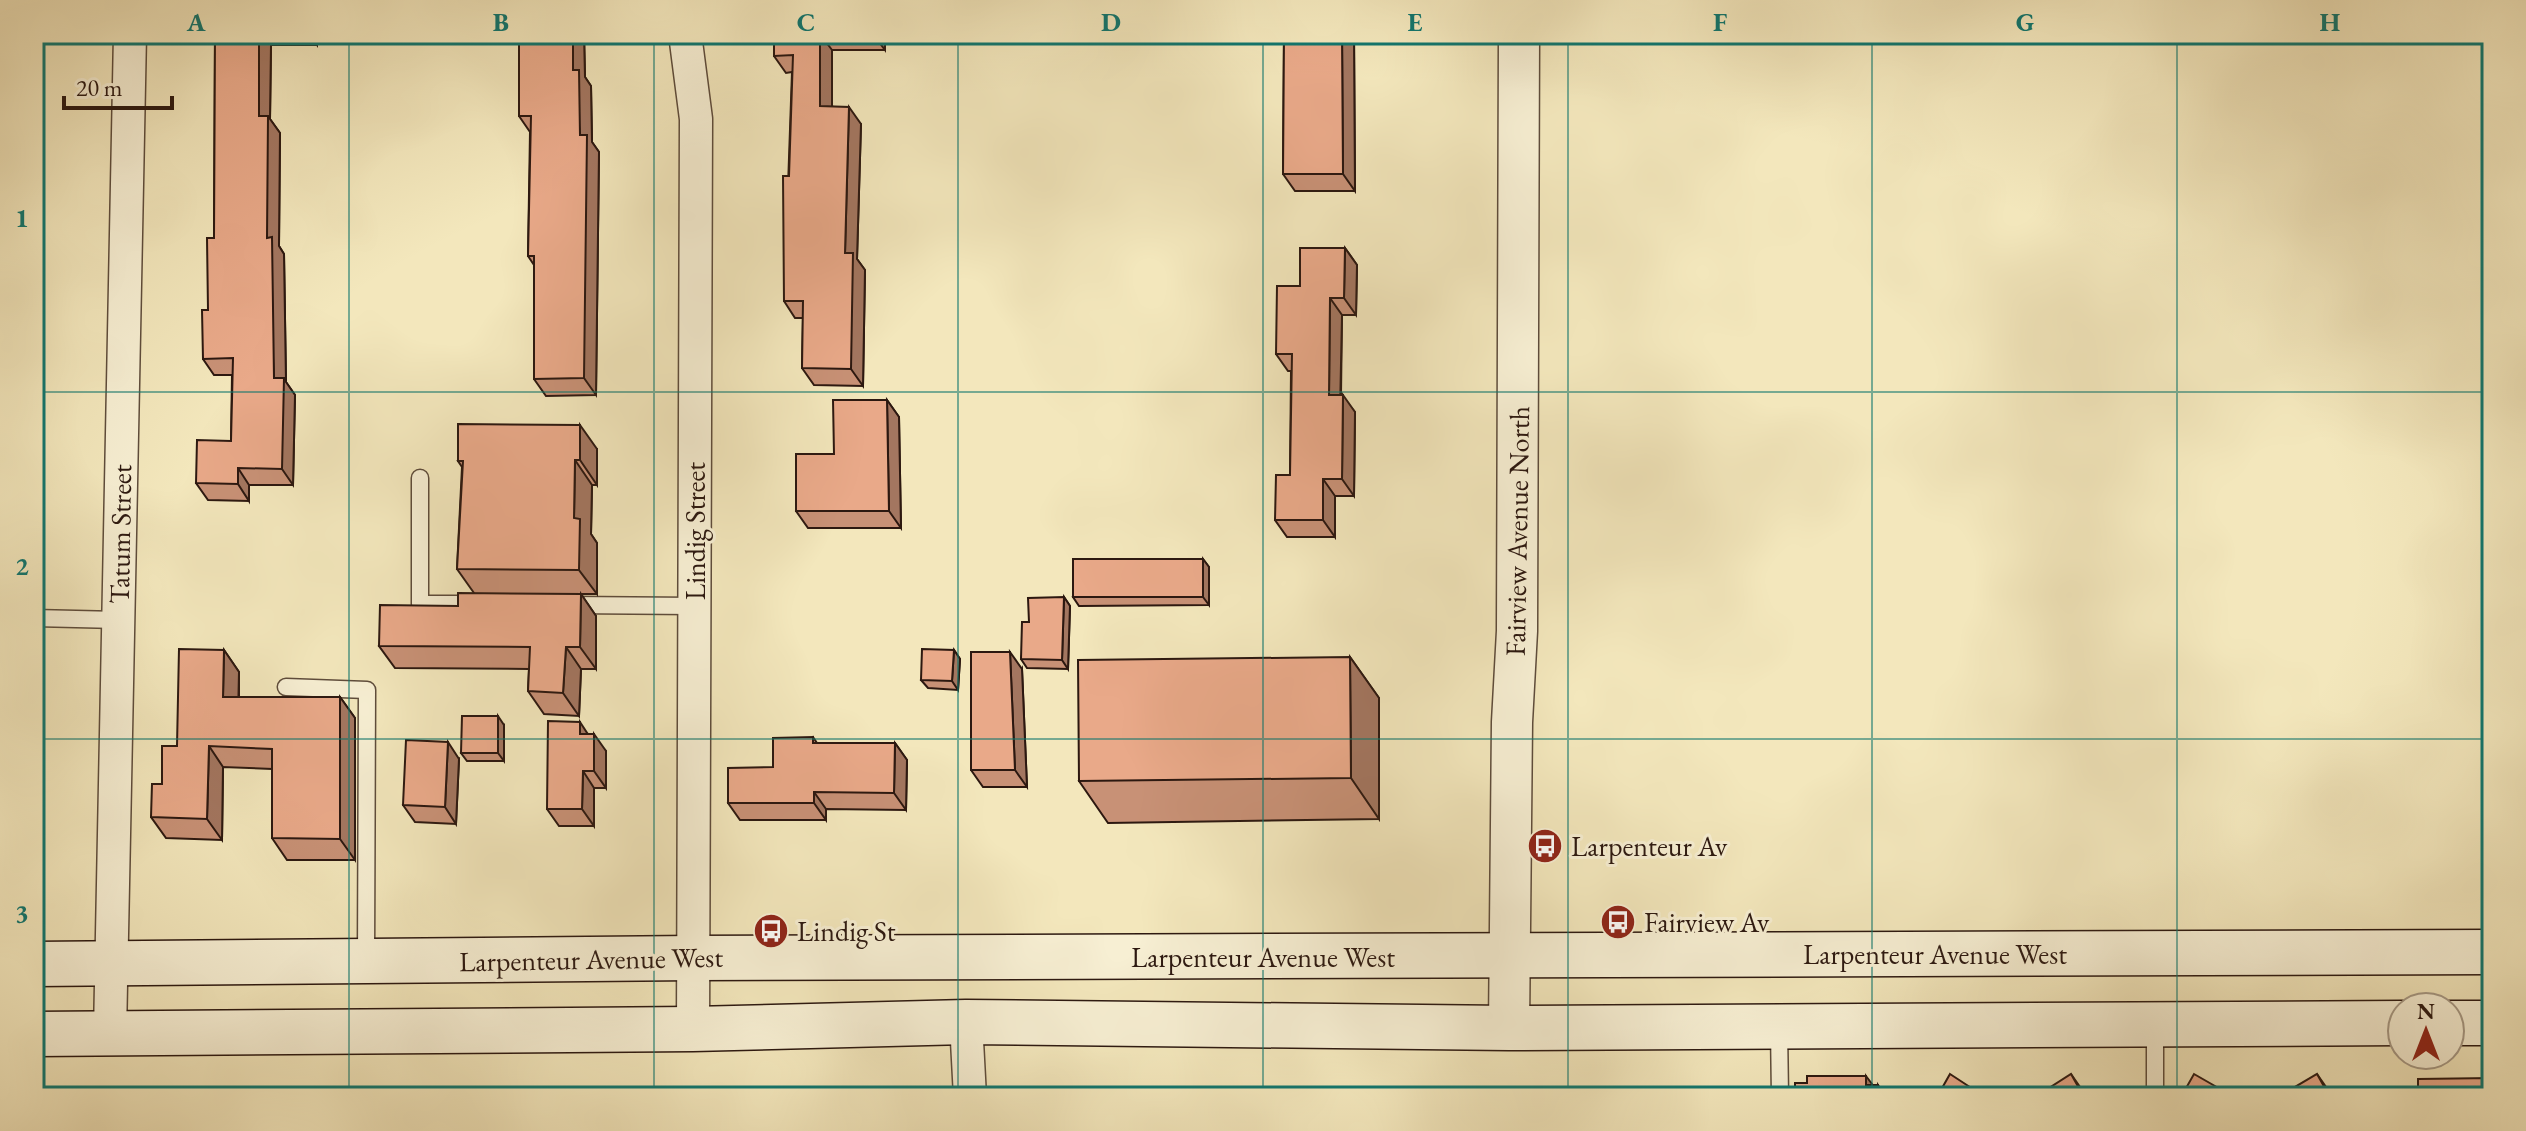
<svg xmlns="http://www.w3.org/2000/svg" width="2526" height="1131" viewBox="0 0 2526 1131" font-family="'EB Garamond',serif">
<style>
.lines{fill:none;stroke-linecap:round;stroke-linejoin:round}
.service-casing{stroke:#5e4c3b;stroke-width:19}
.minor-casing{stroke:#5e4c3b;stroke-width:35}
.tertiary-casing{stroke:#5e4c3b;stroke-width:43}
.secondary-casing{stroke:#2c1810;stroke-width:47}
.service{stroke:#f7efd3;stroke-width:16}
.minor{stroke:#f7efd3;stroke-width:32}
.tertiary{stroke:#f7efd3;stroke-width:40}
.secondary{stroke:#f7efd3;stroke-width:44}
.wall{fill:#c89176;stroke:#2c1810;stroke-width:2}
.shaded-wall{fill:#a37660;stroke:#2c1810;stroke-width:2}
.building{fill:#e9a989;stroke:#2c1810;stroke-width:2}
.grid{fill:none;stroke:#0f766e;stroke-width:2;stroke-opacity:0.55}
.labels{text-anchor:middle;stroke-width:6;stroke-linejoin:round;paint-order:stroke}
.street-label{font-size:28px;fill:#2c1810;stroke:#f7efd3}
.poi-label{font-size:28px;fill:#2c1810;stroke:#f7efd3;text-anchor:start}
.neatline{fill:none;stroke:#0f766e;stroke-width:3}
.grid-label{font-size:26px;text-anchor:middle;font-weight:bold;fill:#0f766e}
</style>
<rect width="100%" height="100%" fill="#f3e7bc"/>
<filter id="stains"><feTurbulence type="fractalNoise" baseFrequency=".0025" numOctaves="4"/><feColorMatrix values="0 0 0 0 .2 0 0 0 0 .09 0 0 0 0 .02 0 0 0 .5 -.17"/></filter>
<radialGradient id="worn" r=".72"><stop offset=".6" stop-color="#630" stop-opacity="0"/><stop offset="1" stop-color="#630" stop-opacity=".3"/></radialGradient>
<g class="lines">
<g class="service-casing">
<g id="service">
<polyline points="420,478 420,604 477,604"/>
<polyline points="569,605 695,606"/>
<polyline points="34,618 118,620"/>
<polyline points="286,687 367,690 366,960"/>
<polyline points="1779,1028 1780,1097"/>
<polyline points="2155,1097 2155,1026"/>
</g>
</g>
<g class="minor-casing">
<g id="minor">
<polyline points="685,34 696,119 693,1029"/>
<polyline points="966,1022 970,1097"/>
<polyline points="110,1034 130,34"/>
</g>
</g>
<g class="tertiary-casing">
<polyline id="tertiary" points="1509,1028 1512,722 1517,631 1519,34"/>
</g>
<g class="secondary-casing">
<g id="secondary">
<polyline points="34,964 694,958 2492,952"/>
<polyline points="2450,1023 2492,1023"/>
<polyline points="34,1034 693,1029 966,1022 1509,1028 2402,1023"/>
</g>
</g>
<use href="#service" class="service"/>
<use href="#minor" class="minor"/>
<use href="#tertiary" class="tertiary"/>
<use href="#secondary" class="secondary"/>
</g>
<g class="wall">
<polygon points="34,34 39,34 40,176 34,176"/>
<polygon points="215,34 317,34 317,45 271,45 270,119 280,133 279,246 284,254 286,382 295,395 293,485 249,485 249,501 208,500 196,483 231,441 232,375 214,375 203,359 208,310 214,238"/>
<polygon points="519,34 584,34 585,77 591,86 592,142 599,152 596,395 546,396 534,379 534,265 528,256 530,132 519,116"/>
<polygon points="774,34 885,34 885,50 832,50 832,106 861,124 857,259 865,270 863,386 814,385 802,368 803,318 795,318 784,301 792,72 786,73 774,56"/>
<polygon points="1284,34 1354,34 1355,191 1295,191 1283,174"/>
<polygon points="1345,248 1357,265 1356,315 1342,315 1341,395 1355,412 1354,496 1335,496 1335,537 1287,537 1275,520 1290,475 1291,371 1288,371 1276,354"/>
<polygon points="887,400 899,417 901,528 808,528 796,511 834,454"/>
<polygon points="597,449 597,485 592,485 591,534 597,543 597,594 581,594 596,616 596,669 581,669 579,716 544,714 528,691 529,669 395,668 379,646 458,606 474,593 457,569 462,467 458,461"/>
<polygon points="1203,559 1209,567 1209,605 1079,606 1073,597"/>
<polygon points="1064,597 1070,606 1068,669 1027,668 1021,659 1029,622"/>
<polygon points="224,650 239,672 239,697 340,697 355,718 355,860 287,860 272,838 272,769 223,767 222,840 166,838 151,817 177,746"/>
<polygon points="954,650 960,659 958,690 928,688 921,680"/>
<polygon points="1350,657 1379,698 1379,819 1108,823 1079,781"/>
<polygon points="1022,669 1027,787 983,787 971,770"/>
<polygon points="504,725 504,761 467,761 461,753"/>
<polygon points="588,734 606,751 606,788 594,788 594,826 559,826 547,809"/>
<polygon points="813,737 817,743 895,743 907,760 906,810 826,809 826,820 740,820 728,803"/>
<polygon points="459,759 456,824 415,822 403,805"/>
</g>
<g class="shaded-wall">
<polygon points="34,34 39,34 40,176 34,167"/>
<polygon points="259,34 263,34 271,45 270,119 280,133 279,246 284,254 286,382 295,395 293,485 282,469 274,378 267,238 259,116"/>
<polygon points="309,34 317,34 317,45"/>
<polygon points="573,34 584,34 585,77 591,86 592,142 599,152 596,395 584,378 580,135 573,70"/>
<polygon points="820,34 832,50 832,123 820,106"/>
<polygon points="873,34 885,34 885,50"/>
<polygon points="1342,34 1354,34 1355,191 1343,174"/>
<polygon points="849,107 861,124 857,259 865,270 863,386 851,369 845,253"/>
<polygon points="1345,248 1357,265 1356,315 1344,298"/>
<polygon points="1330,298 1342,315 1340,412 1329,395"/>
<polygon points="34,318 39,325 37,394 34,390"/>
<polygon points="1343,395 1355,412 1354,496 1342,479"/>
<polygon points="887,400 899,417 901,528 889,511"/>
<polygon points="580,425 597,449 597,485 580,460"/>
<polygon points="575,460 592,485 591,534 597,543 597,594 579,570 574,518"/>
<polygon points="238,468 249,485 249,501 238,484"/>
<polygon points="1323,479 1335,496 1335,537 1323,520"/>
<polygon points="1203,559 1209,567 1209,605 1203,597"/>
<polygon points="581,594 596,616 596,669 580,647"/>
<polygon points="1064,597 1070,606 1068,669 1062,660"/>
<polygon points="566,647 581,669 579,716 563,693"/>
<polygon points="224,650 239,672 238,718 223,697"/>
<polygon points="954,650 960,659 958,690 952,681"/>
<polygon points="1010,652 1022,669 1027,787 1015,770"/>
<polygon points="1350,657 1379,698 1379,819 1351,778"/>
<polygon points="340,697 355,718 355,860 340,839"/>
<polygon points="498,716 504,725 504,761 498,753"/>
<polygon points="580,722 591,739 580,734"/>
<polygon points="594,734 606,751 606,788 594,771"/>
<polygon points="448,742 459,759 456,824 445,807"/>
<polygon points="895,743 907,760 906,810 894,793"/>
<polygon points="209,746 223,767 222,840 207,819"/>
<polygon points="583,771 594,788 594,826 582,809"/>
<polygon points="814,792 826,809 826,820 814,803"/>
<polygon points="2071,1074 2087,1097 2084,1097"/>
<polygon points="2317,1074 2333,1097 2330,1097"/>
<polygon points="1866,1076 1878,1092 1878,1085 1886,1097 1875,1097 1866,1085"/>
</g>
<g class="building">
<polygon points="215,34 259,34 259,116 268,116 267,238 272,237 274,378 284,378 282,469 238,468 238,484 196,483 197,440 231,441 233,358 203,359 202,310 208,310 207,238 214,238"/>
<polygon points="519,34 573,34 573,70 579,70 580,135 587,135 584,378 534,379 534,256 528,256 531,116 519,116"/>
<polygon points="774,34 820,34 820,106 849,107 845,253 853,253 851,369 802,368 803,301 784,301 783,176 789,176 793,55 774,56"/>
<polygon points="1284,34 1342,34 1343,174 1283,174"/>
<polygon points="1300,248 1345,248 1344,298 1330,298 1329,395 1343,395 1342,479 1323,479 1323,520 1275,520 1276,475 1290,475 1292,354 1276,354 1277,286 1300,286"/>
<polygon points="833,400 887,400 889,511 796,511 796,454 834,454"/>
<polygon points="458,424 580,425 580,460 575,460 574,518 580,519 579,570 457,569 463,461 458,461"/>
<rect x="1073" y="559" width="130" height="38"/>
<polygon points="458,593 581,594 580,647 566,647 563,693 528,691 530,647 379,646 380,605 458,606"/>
<polygon points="1064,597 1062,660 1021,659 1022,622 1029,622 1028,598"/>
<polygon points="179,649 224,650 223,697 340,697 340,839 272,838 272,749 209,746 207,819 151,817 152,784 162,784 162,746 177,746"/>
<polygon points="922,649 954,650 952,681 921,680"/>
<polygon points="971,652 1010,652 1015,770 971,770"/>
<polygon points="1350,657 1351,778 1079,781 1078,660"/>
<polygon points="462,716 498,716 498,753 461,753"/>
<polygon points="548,721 580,722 580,734 594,734 594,771 583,771 582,809 547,809"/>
<polygon points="813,737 813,743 895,743 894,793 814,792 814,803 728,803 728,768 773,767 773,738"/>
<polygon points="406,740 448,742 445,807 403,805"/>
<polygon points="1950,1074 1985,1097 1937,1097"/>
<polygon points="2071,1074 2084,1097 2035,1097"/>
<polygon points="2194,1074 2234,1097 2181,1097"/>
<polygon points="2317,1074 2330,1097 2278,1097"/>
<polygon points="1807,1076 1866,1076 1866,1085 1878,1085 1878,1097 1795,1097 1795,1083 1807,1083"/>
<polygon points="2492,1078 2492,1097 2418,1097 2418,1079"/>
</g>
<path class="grid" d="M349,34v1063M654,34v1063M958,34v1063M1263,34v1063M1568,34v1063M1872,34v1063M2177,34v1063M34,392h2458M34,739h2458"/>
<defs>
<g id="bus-disc" transform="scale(1.8)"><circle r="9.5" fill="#8f2418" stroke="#f7efd3"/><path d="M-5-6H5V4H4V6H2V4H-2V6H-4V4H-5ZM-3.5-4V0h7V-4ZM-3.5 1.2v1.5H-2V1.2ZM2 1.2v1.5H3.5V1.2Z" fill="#fff"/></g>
</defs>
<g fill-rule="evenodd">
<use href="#bus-disc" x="1545" y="846"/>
<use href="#bus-disc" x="1618" y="922"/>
<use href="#bus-disc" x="771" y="931"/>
</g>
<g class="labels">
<g class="street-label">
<text transform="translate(695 531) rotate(-90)" y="10">Lindig Street</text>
<text transform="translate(1517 531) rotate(-89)" y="10">Fairview Avenue North</text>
<text transform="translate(120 534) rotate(-89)" y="10">Tatum Street</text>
<text x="1935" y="964">Larpenteur Avenue West</text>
<text x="1263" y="967">Larpenteur Avenue West</text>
<text transform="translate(591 959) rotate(-1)" y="10">Larpenteur Avenue West</text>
</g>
<g class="poi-label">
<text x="1571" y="856">Larpenteur Av</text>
<text x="1644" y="932">Fairview Av</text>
<text x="797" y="941">Lindig St</text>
</g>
</g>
<rect width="2526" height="1131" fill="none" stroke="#f3e7bc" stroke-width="88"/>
<g transform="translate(2426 1031)"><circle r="38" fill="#f7efd3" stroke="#a69985" stroke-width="2"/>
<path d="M0-6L14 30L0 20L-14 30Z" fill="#8f2418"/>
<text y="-12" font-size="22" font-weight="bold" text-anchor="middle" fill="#2c1810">N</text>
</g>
<path d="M64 96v12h108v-12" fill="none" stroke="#2c1810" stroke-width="4"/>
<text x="76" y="96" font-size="24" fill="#2c1810" stroke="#f7efd3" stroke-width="6" paint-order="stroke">20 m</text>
<rect x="44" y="44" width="2438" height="1043" class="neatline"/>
<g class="grid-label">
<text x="196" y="31">A</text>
<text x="501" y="31">B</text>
<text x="806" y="31">C</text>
<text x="1111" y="31">D</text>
<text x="1415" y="31">E</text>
<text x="1720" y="31">F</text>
<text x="2025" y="31">G</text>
<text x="2330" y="31">H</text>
<text x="22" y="227">1</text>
<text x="22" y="575">2</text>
<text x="22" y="922">3</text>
</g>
<rect width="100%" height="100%" filter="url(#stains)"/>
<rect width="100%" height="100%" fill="url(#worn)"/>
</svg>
